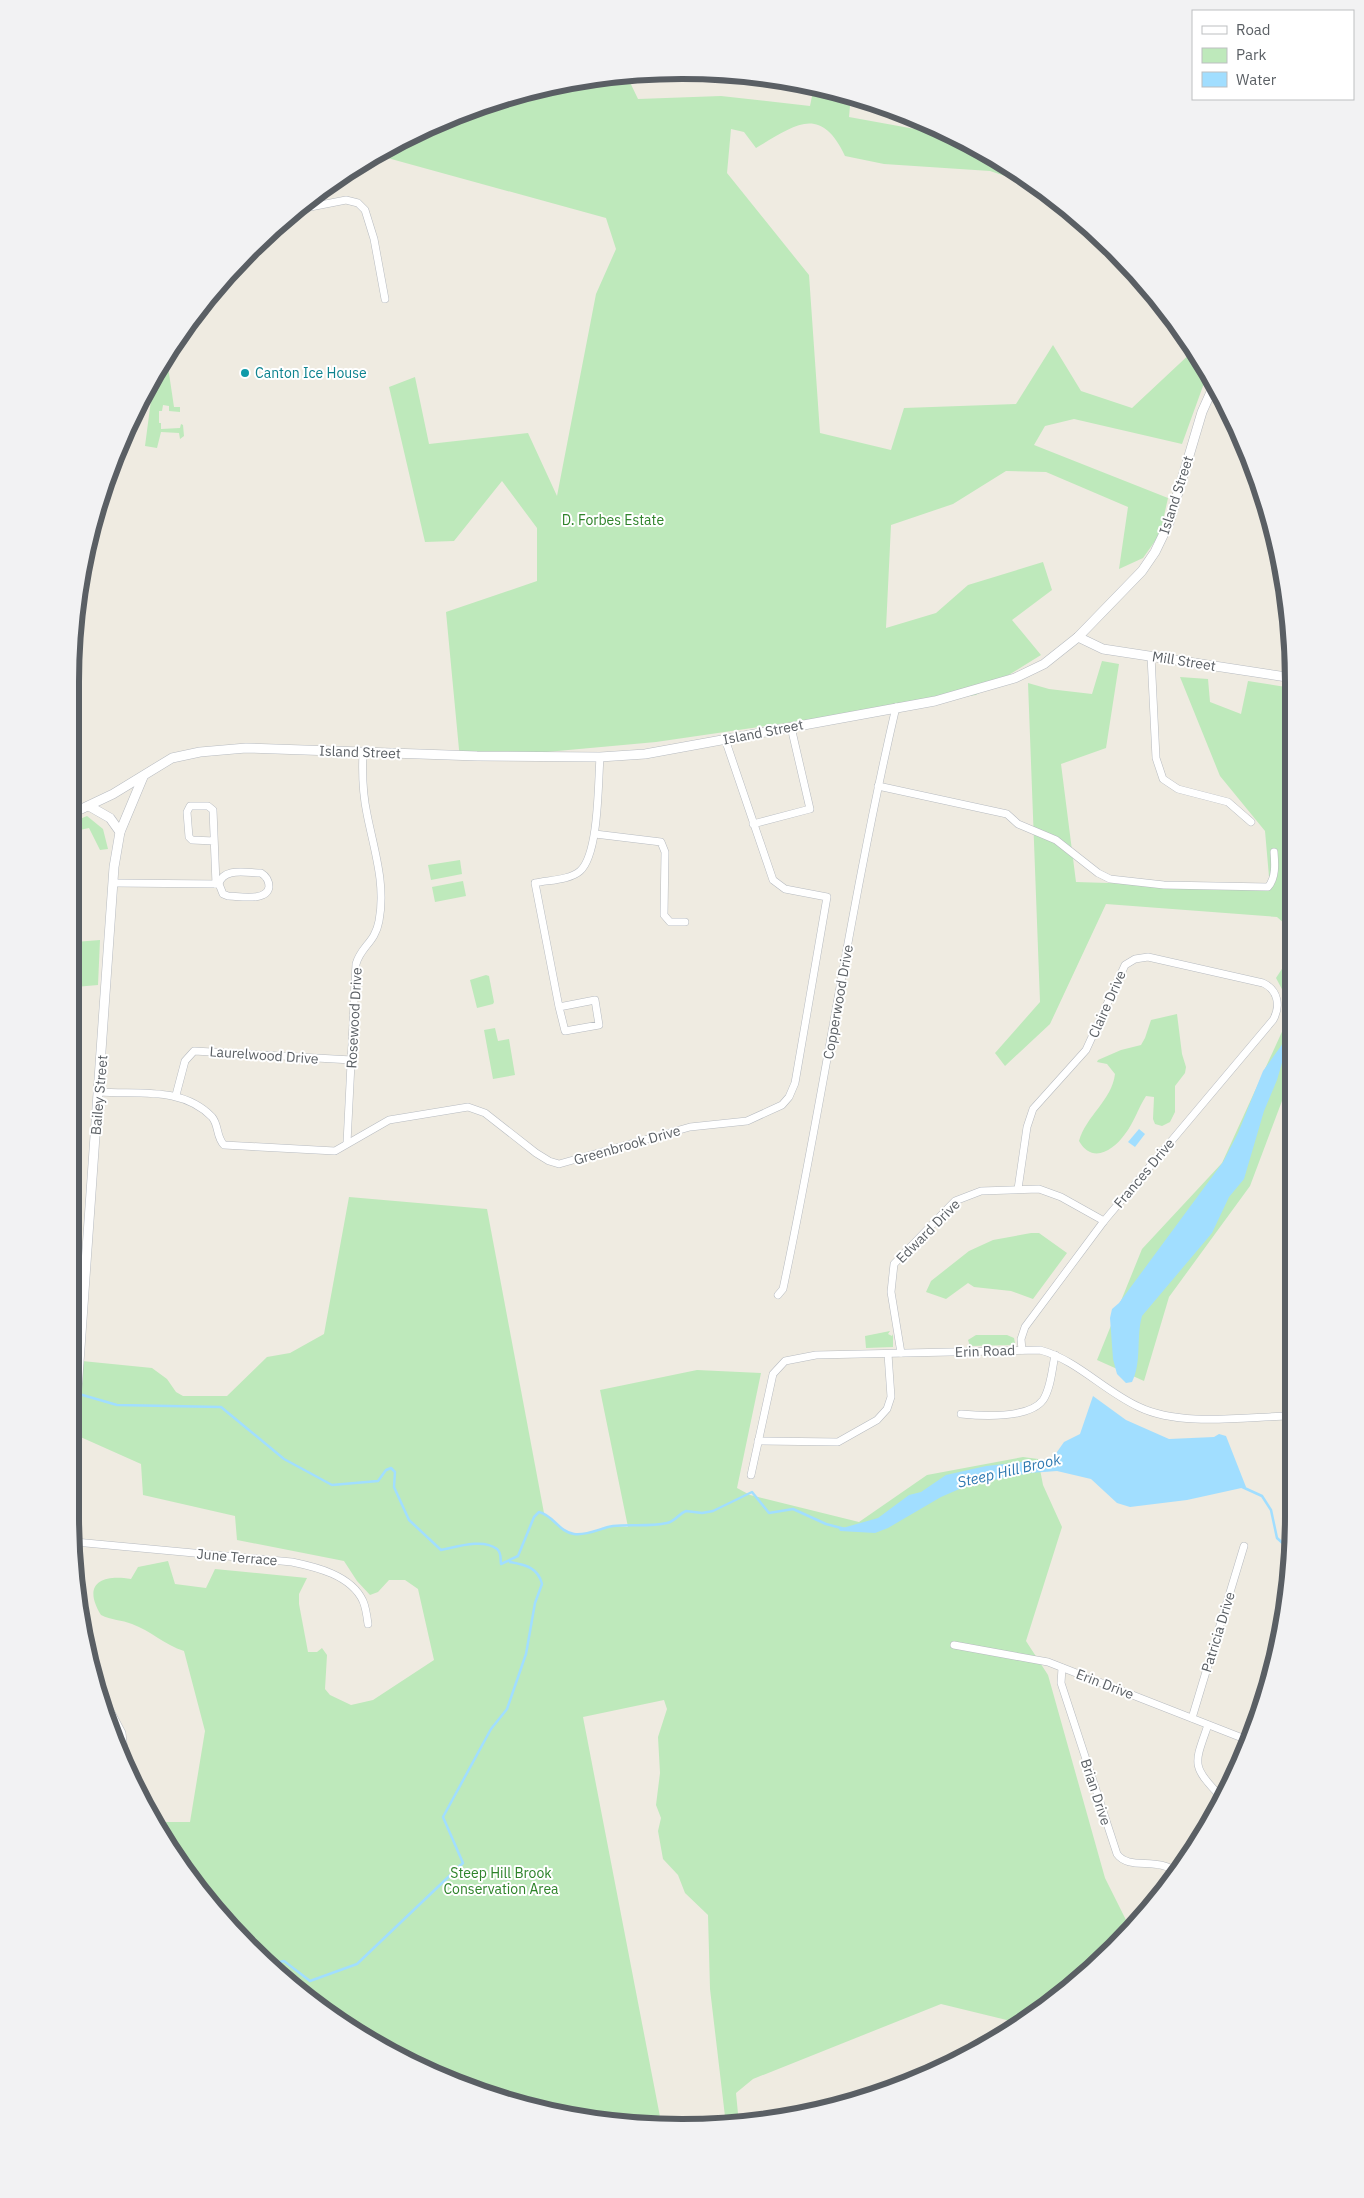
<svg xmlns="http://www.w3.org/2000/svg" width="1364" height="2198" viewBox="0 0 1364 2198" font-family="'IBM Plex Sans',sans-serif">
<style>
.green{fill:#bee9bb}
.water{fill:#a1deff}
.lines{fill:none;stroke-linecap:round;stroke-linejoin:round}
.stream{stroke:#a1deff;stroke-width:2.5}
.minor-casing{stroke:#b7bbc0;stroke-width:8}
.tertiary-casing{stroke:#b7bbc0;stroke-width:10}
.minor{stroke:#fff;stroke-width:7}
.tertiary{stroke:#fff;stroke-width:9}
.culture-dot{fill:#0f9aa8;stroke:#fff;stroke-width:2}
.labels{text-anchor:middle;stroke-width:4;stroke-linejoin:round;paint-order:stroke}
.culture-label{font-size:14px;fill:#0d838f;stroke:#fff;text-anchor:start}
.street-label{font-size:14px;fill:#5a5f64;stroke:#fff}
.park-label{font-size:14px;fill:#2e832a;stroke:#fff}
.water-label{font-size:15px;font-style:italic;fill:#307ab2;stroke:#fff}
.rim{fill:none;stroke:#5a5f64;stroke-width:6}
</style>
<rect width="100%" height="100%" fill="#efebe1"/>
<g class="green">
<path d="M626,74l12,25 83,-3 89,10 4,-20 37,9 -2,22 110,20 82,51 -51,-17 -106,-7 -39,-8c-25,-53 -51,-30 -89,-8l-12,-16 -13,-3 -4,44 82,102 11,158 71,17 13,-42 112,-4 37,-59 28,46 51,17 62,-58 17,24 -8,12 -21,58 -108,-25 -29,7 -11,19 134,53 -8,36 -17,24 -24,11 9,-62 -82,-35 -40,-1 -53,33 -62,21 -5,103 50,-15 32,-28 75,-23 9,28 -40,30 29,35 -65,40 -320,47 -196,18 -14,-148 91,-31v-53l-35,-47 -48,60 -29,1 -36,-155 26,-10 14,67 99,-11 29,63 39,-202 20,-45 -10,-31 -233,-64 112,-51 117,-28z"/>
<polygon points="167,360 174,407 180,407 180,412 169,411 169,406 163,405 162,411 159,411 159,423 161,423 161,429 180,428 181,424 183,425 184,436 180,439 179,433 161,432 157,448 145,446 153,385"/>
<polygon points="1102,661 1119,664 1106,748 1061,764 1076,882 1270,888 1265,831 1220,776 1180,677 1208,679 1210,702 1241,714 1248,681 1292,688 1291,946 1285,924 1277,917 1106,904 1050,1024 1005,1066 995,1053 1040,1002 1028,683 1049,689 1092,694"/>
<polygon points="87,816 103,829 108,849 100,850 89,828 75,831 75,821"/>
<polygon points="460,860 462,874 431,880 428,865"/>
<polygon points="463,881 466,896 435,902 432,887"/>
<polygon points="100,940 98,985 75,987 75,942"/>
<polygon points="1291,955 1291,1006 1276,978"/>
<polygon points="486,975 489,976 494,1002 493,1004 477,1008 470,980"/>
<polygon points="1291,1012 1291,1077 1250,1186 1169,1297 1144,1381 1097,1360 1142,1249 1222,1163"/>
<path d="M1177,1014l5,40 4,13 -1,6 -10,13v26l-5,10 -8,4 -7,-2 -2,-5 1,-22 -8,-1c-8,12 -12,27 -21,38 -12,17 -33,30 -46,7 7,-25 33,-41 36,-67l-8,-10 -10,-2 1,-2 23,-10 20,-5 4,-7 6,-18z"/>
<polygon points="495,1028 498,1041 509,1039 515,1075 493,1079 484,1030"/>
<path d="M349,1197l138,12 57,304 16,14 13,7h12l28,-8 15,1 -28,-137 97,-20 64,3 -24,115 13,7 109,27 68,-47 96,-18 15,2 5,26 19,42 -36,114 22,34 57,203 26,52 -16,19 -92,75 -82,-20 -188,75 -17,14 3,31 -13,1 -16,-136 -2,-74 -23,-22 -7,-18 -15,-16 -5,-28 3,-13 -5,-13 4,-32 -2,-36 9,-28 -3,-9 -81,17 79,410 -60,-4 -116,-27 -75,-31 -101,-63 -114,-114 -41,-66h35l15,-91 -21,-80c-19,-6 -33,-20 -52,-27 -10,-4 -21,-4 -31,-9 -19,-31 0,-41 30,-36l7,-12 30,-6 7,23 31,4 9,-19 92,9 -8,16v10l9,48h9l5,-4 5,7 -2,34 5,6 21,10 22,-5 61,-40 -16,-71 -13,-9h-16l-11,12 -8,3 -13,-14 -13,-20 -107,-21 -2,-24 -92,-21 -2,-31 -65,-29 6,-74 70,7 15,11 9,13 7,4h44l40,-39 23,-4 34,-19z"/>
<polygon points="1031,1233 1039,1233 1067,1253 1033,1299 1011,1291 974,1287 968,1283 946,1299 926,1292 931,1281 969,1251 993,1240"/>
<polygon points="890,1331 888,1334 892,1336 893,1334 893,1347 866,1348 865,1336"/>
<polygon points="976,1335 1007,1335 1014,1338 1015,1343 1012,1345 970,1346 968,1340"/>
</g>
<g class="water">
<path d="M1291,1032l-14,48 -13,31 -20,68 -15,18 -17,36 -70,83c-6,21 0,46 -10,66l-6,1 -9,-9 -4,-15 -3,-41 2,-9 7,-6 104,-141 15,-29 25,-62z"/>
<polygon points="1139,1129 1145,1134 1135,1147 1128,1142"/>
<polygon points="1093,1396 1126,1420 1169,1439 1214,1437 1219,1434 1226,1436 1246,1487 1187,1500 1130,1507 1117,1503 1091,1479 1057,1471 1030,1473 971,1484 941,1497 888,1528 875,1533 840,1531 839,1529 878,1518 909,1495 921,1492 946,1475 986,1466 1052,1459 1064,1442 1080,1434"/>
</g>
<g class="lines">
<g class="stream">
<path d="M79,1394l38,11 104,2 63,52 48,26 46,-4 8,-11 5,-2 4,4 -1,15 15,33 32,30c15,-3 42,-12 56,-1 5,4 3,10 4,15l17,-8 16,-39 5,-5c14,3 20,20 35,22 14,2 26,-6 39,-8 17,-2 36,1 54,-3 9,-2 11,-9 19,-12l16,2 11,-2 39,-19 17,21 24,-4 33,15 19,5"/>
<polyline points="1240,1486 1262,1496 1271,1510 1277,1538 1289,1549"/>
<path d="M271,1964l13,-3 26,20 47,-17 106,-101 -20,-46 48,-88 16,-20 19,-55 9,-51 7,-19c-4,-17 -17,-19 -32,-22"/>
</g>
<g class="minor-casing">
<g id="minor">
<polyline points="295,210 346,200 358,203 365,210 374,239 385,299"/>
<polyline points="1151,656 1156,758 1163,779 1178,789 1228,802 1251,822"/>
<path d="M878,786l129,28 11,10 38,16 42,33 12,6 54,6 104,2c8,-9 7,-23 6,-35"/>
<polyline points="753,824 810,809 791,727"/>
<polyline points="595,834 661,842 665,852 664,915 670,922 685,922"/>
<polyline points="214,841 192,840 189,837 187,812 190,806 208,806 213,810 216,884"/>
<path d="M113,883l106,1 4,10 5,2c10,0 39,6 41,-9 0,-6 -3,-11 -8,-14 -14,0 -38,-6 -42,11"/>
<path d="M559,1007l6,24 34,-6 -4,-25 -36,7 -24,-124c13,-3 35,-3 45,-12 19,-17 18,-88 20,-114"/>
<path d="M99,1092c39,3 83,-6 113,25 7,8 4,20 12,28l111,6 54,-31 79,-13 17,6 51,40 13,8 10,3 131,-37 57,-6 35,-16 7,-8 6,-14 32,-186 -42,-8 -12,-9 -48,-141"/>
<polyline points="176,1095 185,1061 194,1051 352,1060"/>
<path d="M347,1143l9,-179c5,-18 19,-21 23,-43 7,-37 -5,-71 -12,-107 -4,-19 -5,-42 -4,-62"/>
<path d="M1018,1189l9,-62 6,-18 53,-59 39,-85 10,-6 13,-2 115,26c15,7 18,23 10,37l-169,201 -79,106 -4,12 1,11"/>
<path d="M778,1295l5,-6c41,-193 68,-389 113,-582"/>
<polyline points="901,1353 891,1292 894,1264 955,1201 981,1191 1039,1189 1061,1197 1104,1221"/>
<path d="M961,1414c20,2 68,5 82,-14 8,-12 9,-31 12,-45"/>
<polyline points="758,1441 838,1442 877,1420 887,1409 891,1397 888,1354"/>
<path d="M751,1475l22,-101 12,-13 31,-6 224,-5c37,10 64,41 99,57 42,20 104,10 151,9"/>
<path d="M75,1542l217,20c24,5 59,13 71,39 3,7 4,15 5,23"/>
<polyline points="954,1645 1048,1662 1250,1741"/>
<path d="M1062,1668l-1,15 56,171c12,17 42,2 60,19"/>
<polyline points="1192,1718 1244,1546"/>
<path d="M1208,1725c-14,40 -17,40 13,72"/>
</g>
</g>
<g class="tertiary-casing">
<g id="tertiary">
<polyline points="1078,637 1103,649 1293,678"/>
<polyline points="89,806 110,818 120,832"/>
<polyline points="75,812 113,794 172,758 200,752 246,748 477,756 600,757 645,754 935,701 1015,678 1044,664 1078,637 1142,571 1155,552 1169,523 1202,412 1215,383"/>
<polyline points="75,1419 114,867 120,832 143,777"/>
<polyline points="96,1686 121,1733 125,1768"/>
</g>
</g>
<use href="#minor" class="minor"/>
<use href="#tertiary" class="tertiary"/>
</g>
<circle class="culture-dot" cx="245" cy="373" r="5"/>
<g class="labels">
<g class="culture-label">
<text x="255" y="378">Canton Ice House</text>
</g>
<g class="street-label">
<text transform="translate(1176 495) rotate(-72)" y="5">Island Street</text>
<text transform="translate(1184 661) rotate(9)" y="5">Mill Street</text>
<text transform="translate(763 732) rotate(-11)" y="5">Island Street</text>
<text transform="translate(360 752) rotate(2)" y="5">Island Street</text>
<text transform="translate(838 1002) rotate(-80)" y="5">Copperwood Drive</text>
<text transform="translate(1107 1004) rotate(-66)" y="5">Claire Drive</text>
<text transform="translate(354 1018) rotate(-87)" y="5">Rosewood Drive</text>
<text transform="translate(264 1055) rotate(4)" y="5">Laurelwood Drive</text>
<text transform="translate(99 1095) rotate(-85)" y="5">Bailey Street</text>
<text transform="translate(627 1145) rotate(-16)" y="5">Greenbrook Drive</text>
<text transform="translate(1144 1173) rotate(-50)" y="5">Frances Drive</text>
<text transform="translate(928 1231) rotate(-45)" y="5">Edward Drive</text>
<text transform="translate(985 1351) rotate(-2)" y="5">Erin Road</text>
<text transform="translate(237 1557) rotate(5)" y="5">June Terrace</text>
<text transform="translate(1218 1632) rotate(-73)" y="5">Patricia Drive</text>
<text transform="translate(1105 1684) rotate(21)" y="5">Erin Drive</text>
<text transform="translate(1096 1792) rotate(72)" y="5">Brian Drive</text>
</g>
<g class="park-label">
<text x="613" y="525">D. Forbes Estate</text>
<text x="501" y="1878">Steep Hill Brook<tspan x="501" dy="16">Conservation Area</tspan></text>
</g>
<g class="water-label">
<text transform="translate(1009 1471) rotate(-13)" y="5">Steep Hill Brook</text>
</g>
</g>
<path d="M0 0H1364V2198H0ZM682 79H682A603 603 0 0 1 1285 682V1516A603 603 0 0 1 682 2119H682A603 603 0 0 1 79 1516V682A603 603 0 0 1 682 79Z" fill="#f2f2f3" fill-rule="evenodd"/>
<path class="rim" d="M682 79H682A603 603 0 0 1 1285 682V1516A603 603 0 0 1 682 2119H682A603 603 0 0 1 79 1516V682A603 603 0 0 1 682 79Z"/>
<rect x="1192" y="10" width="162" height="90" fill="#ffffff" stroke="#bdbfc1"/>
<rect x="1202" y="26" width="25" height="8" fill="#ffffff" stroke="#bdbfc1"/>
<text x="1236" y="35" font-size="15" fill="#5a5f64">Road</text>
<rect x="1202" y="48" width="25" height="15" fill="#bee9bb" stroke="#bdbfc1"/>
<text x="1236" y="60" font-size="15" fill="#5a5f64">Park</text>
<rect x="1202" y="72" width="25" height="15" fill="#a1deff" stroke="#bdbfc1"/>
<text x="1236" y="85" font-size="15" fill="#5a5f64">Water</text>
</svg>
